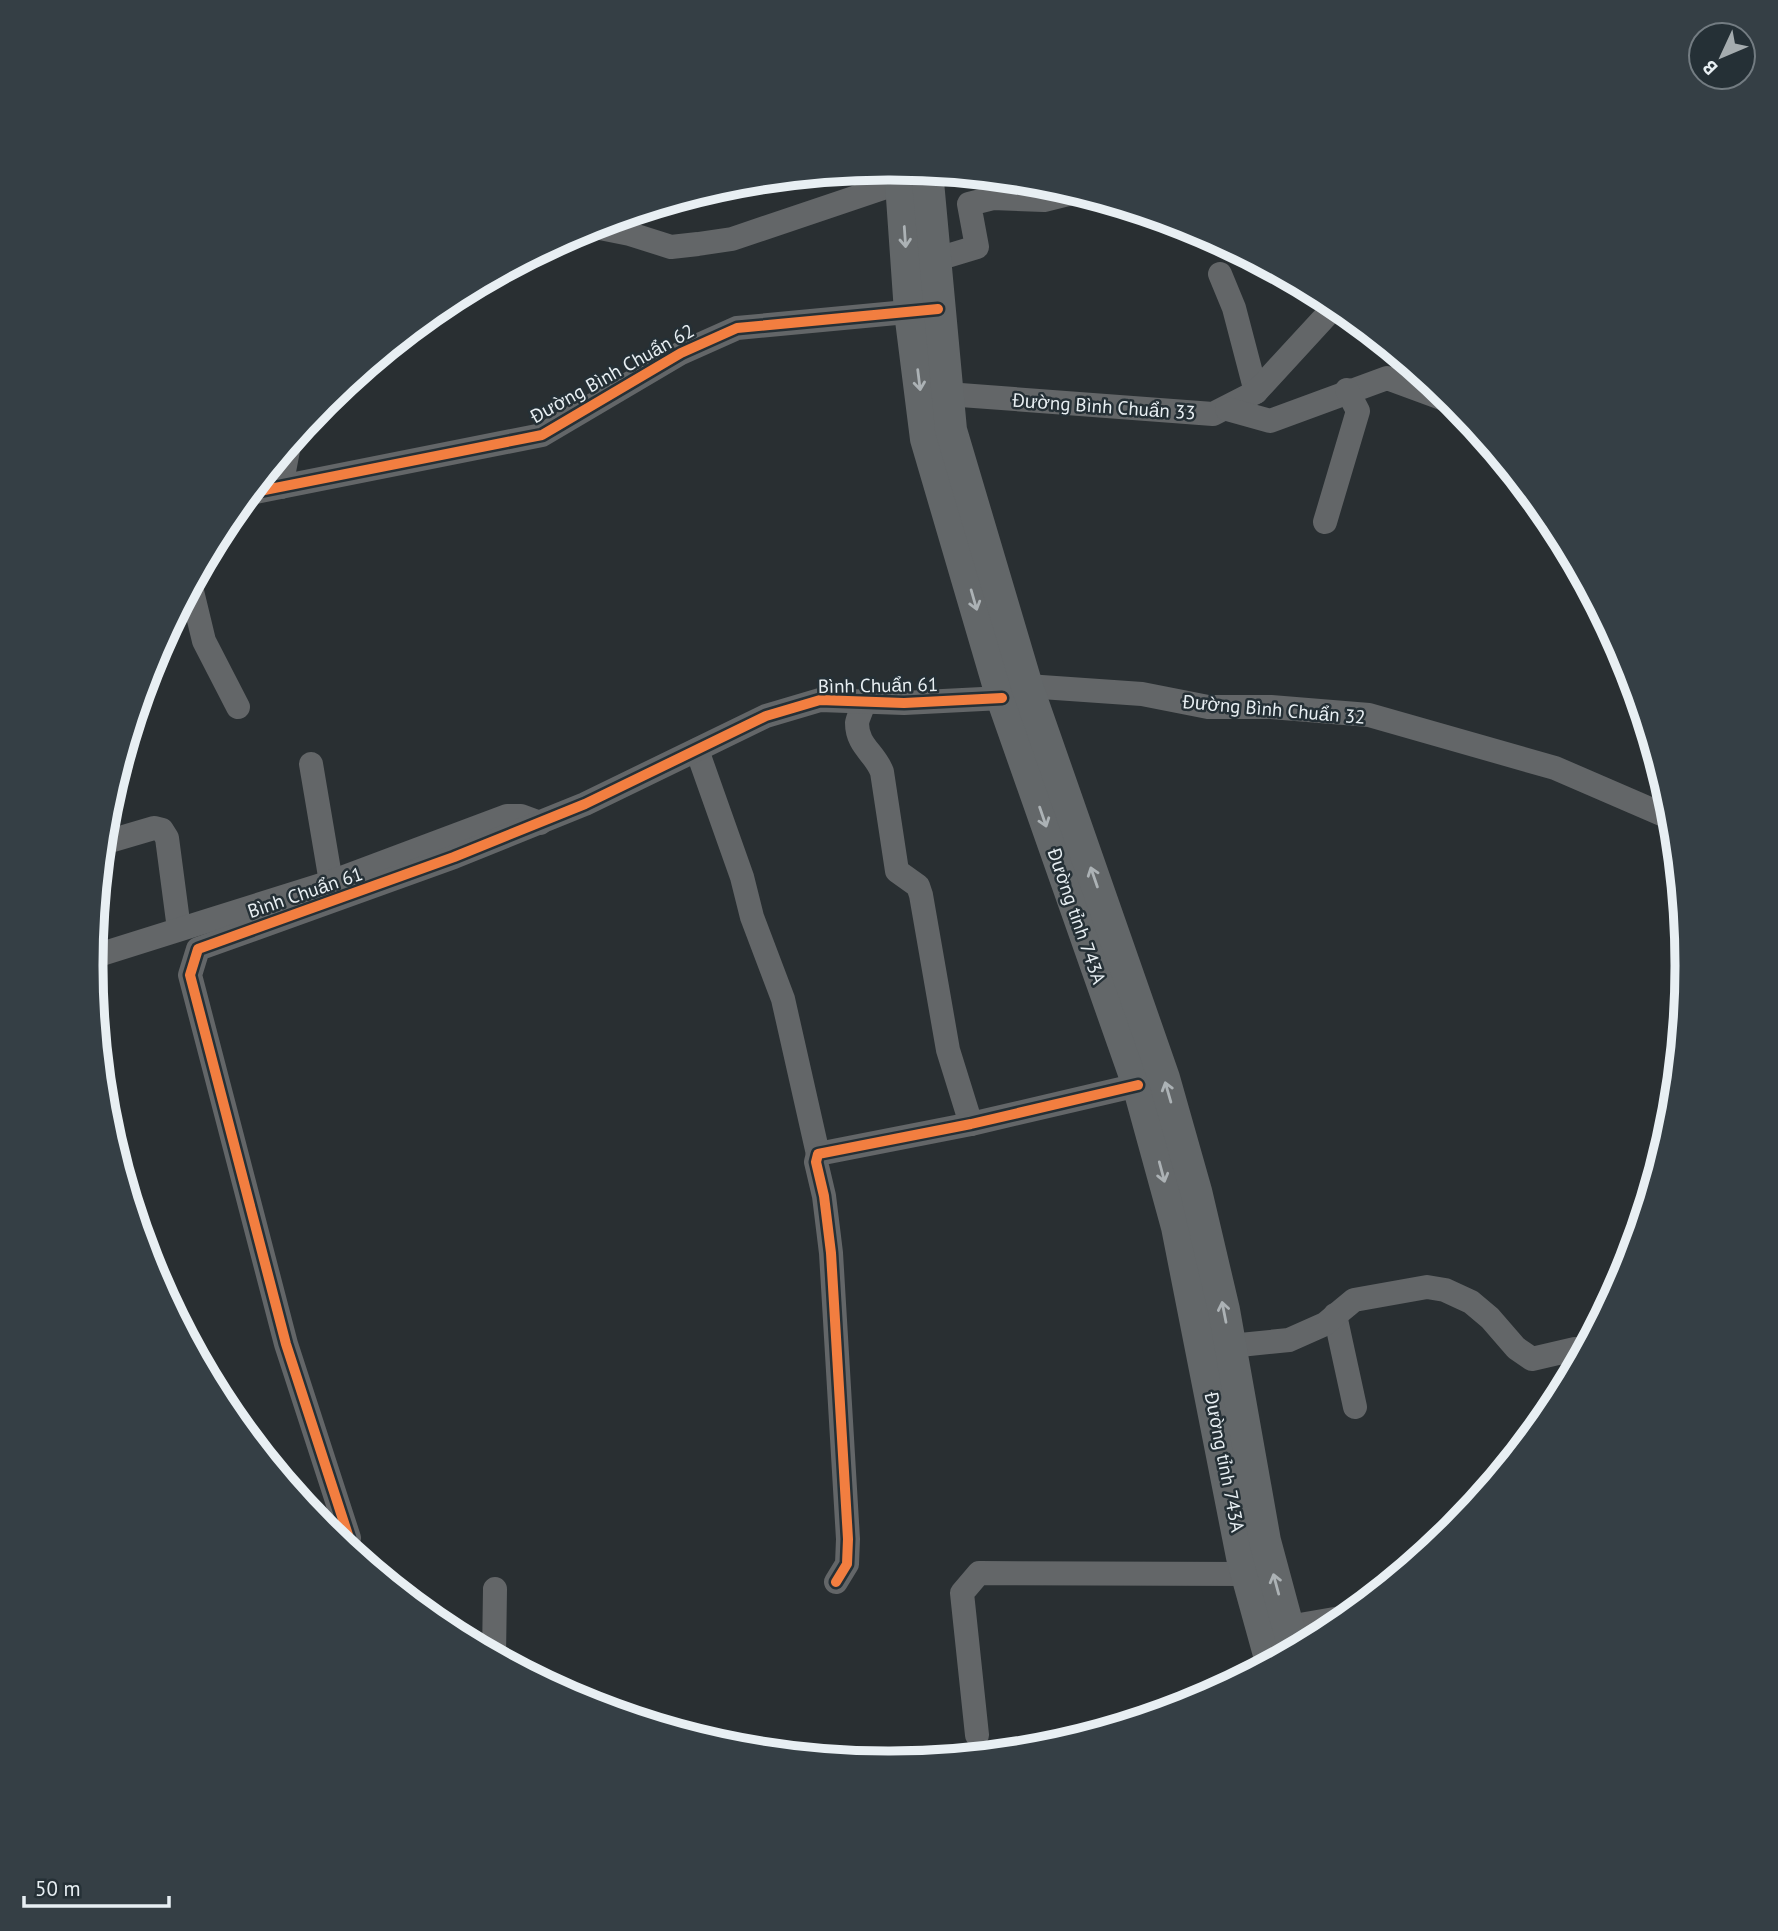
<svg xmlns="http://www.w3.org/2000/svg" width="1778" height="1931" viewBox="0 0 1778 1931" font-family="'PT Sans',sans-serif">
<style>
.lines{fill:none;stroke-linecap:round;stroke-linejoin:round}
.minor{stroke:#636668;stroke-width:24}
.major{stroke:#636769;stroke-width:32}
.cycleway-casing{stroke:#253036;stroke-width:15}
.cycleway{stroke:#f27e40;stroke-width:10}
.oneway{stroke:#acb2b5}
.labels{text-anchor:middle;stroke-width:5;stroke-linejoin:round;paint-order:stroke}
.street-label{font-size:19px;fill:#e8eff3;stroke:#253036}
.rim{fill:none;stroke:#e8eff3;stroke-width:9}
</style>
<rect width="100%" height="100%" fill="#292f32"/>
<g class="lines">
<g class="minor">
<polyline points="590,226 630,234 671,247 698,244 732,239 901,182"/>
<polyline points="934,260 977,247 969,204 993,198 1044,200 1076,192"/>
<polyline points="1220,274 1234,308 1256,392"/>
<polyline points="947,394 1213,414 1256,392 1336,305"/>
<polyline points="1227,409 1270,421 1387,378 1455,403"/>
<polyline points="281,487 289,445"/>
<polyline points="250,493 542,435 681,353 737,328 928,310"/>
<polyline points="1325,522 1358,411 1347,390"/>
<polyline points="191,587 204,641 238,707"/>
<polyline points="1027,686 1142,694 1208,707 1271,707 1369,715 1555,768 1673,819"/>
<path d="M863,702c0,8 -5,14 -6,21 0,23 18,30 25,49l15,99 21,15 3,9 27,155 23,74"/>
<polyline points="697,750 742,877 752,917 783,999 818,1154"/>
<polyline points="311,764 331,882"/>
<polyline points="103,843 154,828 162,830 167,838 179,929"/>
<polyline points="92,957 331,882 507,816 521,816 540,823"/>
<polyline points="1335,1315 1355,1407"/>
<polyline points="1230,1346 1289,1340 1325,1324 1354,1300 1427,1287 1445,1290 1471,1302 1490,1318 1516,1348 1532,1359 1575,1349 1582,1353"/>
<polyline points="349,1538 286,1344 190,975 198,949 454,857 585,804 766,716 820,700 904,703 1002,698"/>
<polyline points="836,1582 847,1564 848,1539 831,1253 824,1196 816,1162 818,1154 971,1124 1138,1085"/>
<polyline points="1288,1627 1346,1617"/>
<polyline points="494,1655 495,1589"/>
<polyline points="977,1735 962,1593 979,1573 1247,1574"/>
</g>
<g class="major">
<polyline points="900,169 910,312 926,439 1002,698 1138,1085 1177,1227 1242,1557 1271,1662"/>
<polyline points="927,171 951,430 1027,686 1164,1078 1196,1191 1224,1310 1265,1541 1294,1649"/>
</g>
<g class="cycleway-casing">
<g id="cycleway">
<polyline points="250,493 542,435 681,353 737,328 938,309"/>
<polyline points="349,1538 286,1344 190,975 198,949 454,857 585,804 766,716 820,700 904,703 1002,698"/>
<polyline points="836,1582 847,1564 848,1539 831,1253 824,1196 816,1162 818,1154 971,1124 1138,1085"/>
</g>
</g>
<use href="#cycleway" class="cycleway"/>
</g>
<defs><path id="oneway-shaft" d="M-6 0H5M1.5-3L5.5 0L1.5 3" fill="none" stroke-width="1.6" stroke-linecap="round" stroke-linejoin="round" transform="scale(1.75)"/></defs>
<g class="oneway">
<use href="#oneway-shaft" transform="translate(905 237) rotate(86)"/>
<use href="#oneway-shaft" transform="translate(919 380) rotate(83)"/>
<use href="#oneway-shaft" transform="translate(974 600) rotate(74)"/>
<use href="#oneway-shaft" transform="translate(1043 817) rotate(71)"/>
<use href="#oneway-shaft" transform="translate(1094 877) rotate(-109)"/>
<use href="#oneway-shaft" transform="translate(1168 1092) rotate(-106)"/>
<use href="#oneway-shaft" transform="translate(1162 1172) rotate(75)"/>
<use href="#oneway-shaft" transform="translate(1224 1312) rotate(-101)"/>
<use href="#oneway-shaft" transform="translate(1276 1584) rotate(-105)"/>
</g>
<g class="labels">
<g class="street-label">
<text transform="translate(612 373) rotate(-29)" y="7">Đường Bình Chuẩn 62</text>
<text transform="translate(1104 406) rotate(4)" y="7">Đường Bình Chuẩn 33</text>
<text transform="translate(878 685) rotate(-1)" y="7">Bình Chuẩn 61</text>
<text transform="translate(1274 709) rotate(5)" y="7">Đường Bình Chuẩn 32</text>
<text transform="translate(305 892) rotate(-19)" y="7">Bình Chuẩn 61</text>
<text transform="translate(1077 916) rotate(71)" y="7">Đường tỉnh 743A</text>
<text transform="translate(1225 1462) rotate(79)" y="7">Đường tỉnh 743A</text>
</g>
</g>
<path d="M0 0H1778V1931H0ZM888 180H890A785 785 0 0 1 1675 965V966A785 785 0 0 1 890 1751H888A785 785 0 0 1 103 966V965A785 785 0 0 1 888 180Z" fill="#353f45" fill-rule="evenodd"/>
<path class="rim" d="M888 180H890A785 785 0 0 1 1675 965V966A785 785 0 0 1 890 1751H888A785 785 0 0 1 103 966V965A785 785 0 0 1 888 180Z"/>
<g transform="translate(1722 56) rotate(226)"><circle r="33" fill="#253036" stroke="#737c82" stroke-width="2"/>
<path d="M0-5L12 26L0 18L-12 26Z" fill="#a5acaf"/>
<text y="-10" font-size="19" font-weight="bold" text-anchor="middle" fill="#e8eff3">B</text>
</g>
<path d="M24 1896v10h145v-10" fill="none" stroke="#e8eff3" stroke-width="3.5"/>
<text x="35" y="1896" font-size="21" fill="#e8eff3" stroke="#253036" stroke-width="5" paint-order="stroke">50 m</text>
</svg>
